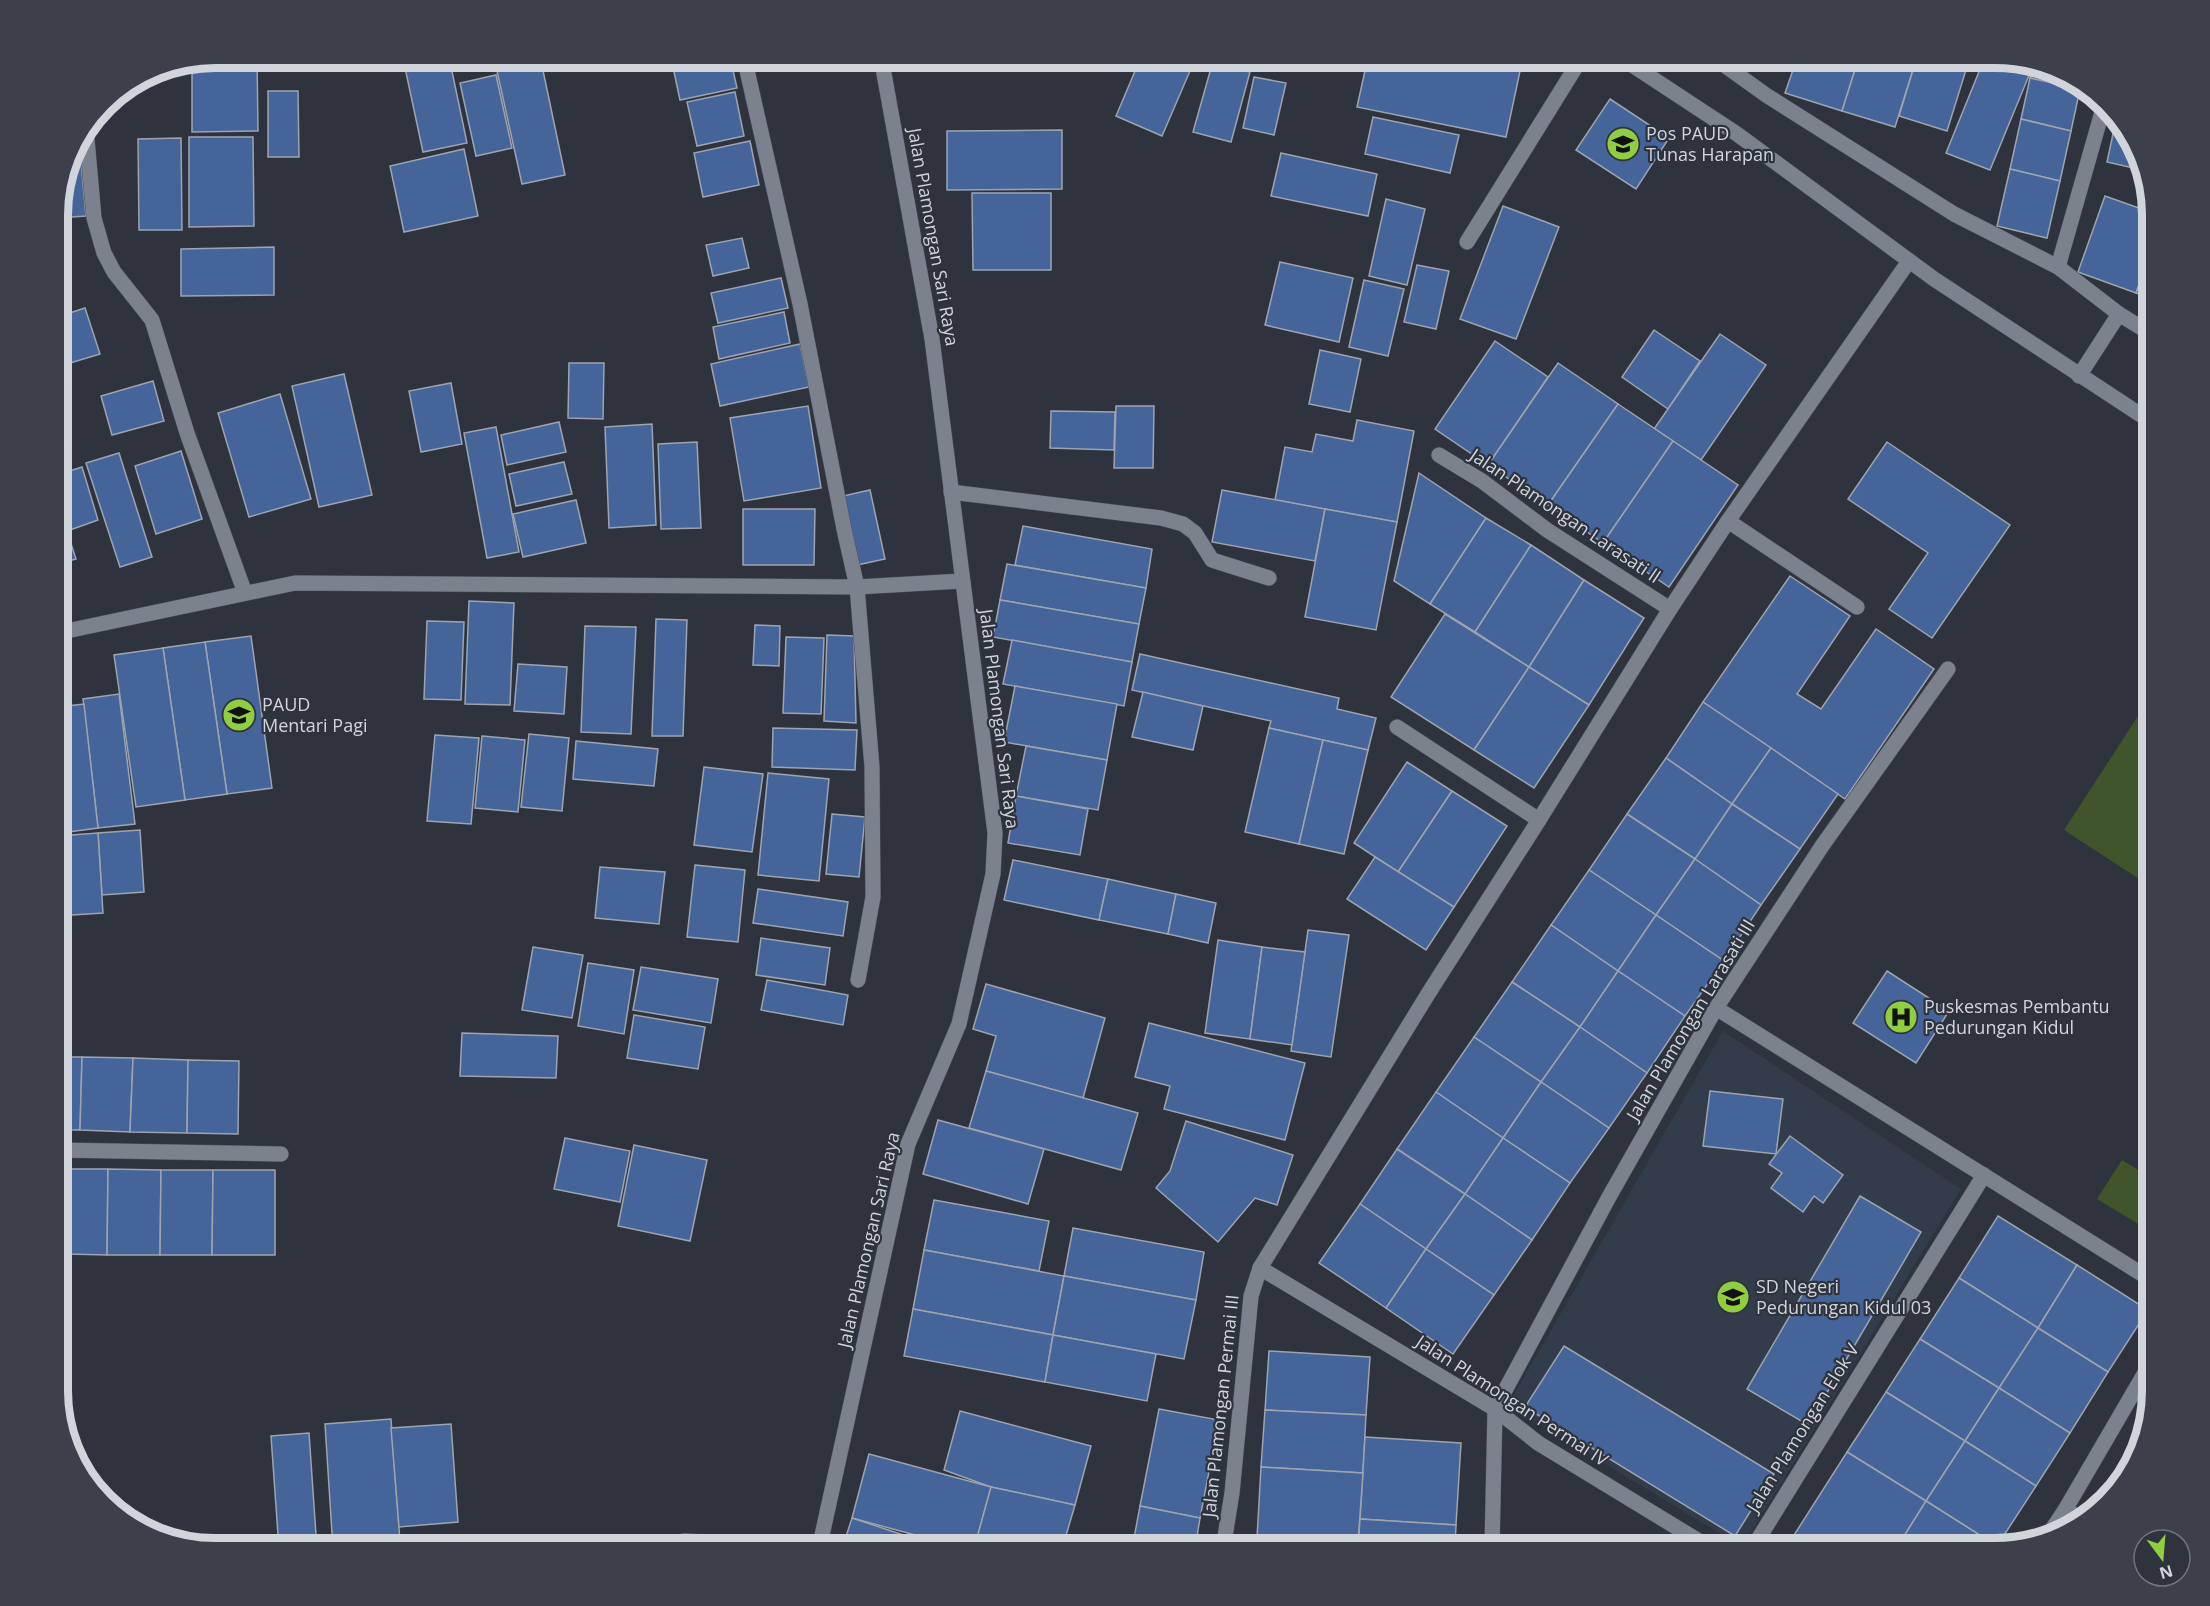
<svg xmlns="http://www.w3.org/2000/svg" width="2210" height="1606" viewBox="0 0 2210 1606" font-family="'Open Sans',sans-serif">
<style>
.built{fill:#333c4b}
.green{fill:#40552a}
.building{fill:#456499;stroke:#9da4b0;stroke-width:1.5}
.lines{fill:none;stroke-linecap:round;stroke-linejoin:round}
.service-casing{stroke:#4a4f57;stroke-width:16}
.minor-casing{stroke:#4a4f57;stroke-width:16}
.tertiary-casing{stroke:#4a4f57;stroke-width:16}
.service{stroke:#7b818d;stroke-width:15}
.minor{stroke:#7b818d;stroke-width:15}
.tertiary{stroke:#7b818d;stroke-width:15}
.labels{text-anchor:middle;stroke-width:4.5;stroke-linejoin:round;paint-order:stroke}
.poi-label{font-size:18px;fill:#d1d5db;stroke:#2e333d;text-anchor:start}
.street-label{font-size:18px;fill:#d1d5db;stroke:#2e333d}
.rim{fill:none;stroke:#d1d5db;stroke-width:8}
</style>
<rect width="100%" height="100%" fill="#2e333d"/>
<polygon class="built" points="1723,1031 1961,1189 1742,1547 1508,1405"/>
<g class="green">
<polygon points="2153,693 2153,888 2064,830"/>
<polygon points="2122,1160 2153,1179 2153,1233 2097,1199"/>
</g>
<g class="building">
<polygon points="427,57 449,57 467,143 423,152 404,63"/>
<polygon points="677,57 730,57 737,88 680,100 671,58"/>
<polygon points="1141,57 1157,57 1190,71 1162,136 1116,116"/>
<polygon points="1368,57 1523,57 1506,137 1357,107"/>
<polygon points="1763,57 1859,57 1842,111 1785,93 1793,70 1762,60"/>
<polygon points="1859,57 1917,57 1895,127 1842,111"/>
<polygon points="1917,57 1970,57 1947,131 1899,116"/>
<polygon points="1985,57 2030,73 1990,170 1946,153"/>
<polygon points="207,58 257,58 258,131 192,132 192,62"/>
<polygon points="541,61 565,175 522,184 497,71"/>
<polygon points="1213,61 1250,72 1231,142 1193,132"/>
<polygon points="2034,63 2046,65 2082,84 2080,89 2030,78"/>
<polygon points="496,75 512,148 476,156 460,83"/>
<polygon points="1254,77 1286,83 1274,135 1243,128"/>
<polygon points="2030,78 2080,89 2071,131 2021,119"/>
<polygon points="268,91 298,91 299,157 268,157"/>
<polygon points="735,92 744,136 697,146 687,102"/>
<polygon points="1610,99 1669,138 1636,189 1576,150"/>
<polygon points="1373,117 1459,135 1450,173 1365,154"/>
<polygon points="2021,119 2071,131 2060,181 2010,169"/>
<polygon points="2116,120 2137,145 2142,170 2107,162"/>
<polygon points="1062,130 1062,189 947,190 947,131"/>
<polygon points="189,137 253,137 254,226 189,227"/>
<polygon points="181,138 182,230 139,230 138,139"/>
<polygon points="79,140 86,216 57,218 57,205 69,154"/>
<polygon points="750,141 759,185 703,197 694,153"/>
<polygon points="464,149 478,216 404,232 390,166"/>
<polygon points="1281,153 1377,174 1368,216 1271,196"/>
<polygon points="2010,169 2060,181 2047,238 1997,226"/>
<polygon points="972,193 1051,193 1051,270 973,270"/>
<polygon points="2105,196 2153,213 2153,245 2136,293 2078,272"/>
<polygon points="1386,199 1425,209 1407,285 1369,276"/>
<polygon points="1503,206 1559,227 1516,339 1460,319"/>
<polygon points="742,238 749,268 713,276 706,245"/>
<polygon points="2153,245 2153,299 2136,293"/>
<polygon points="274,247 274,295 181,296 181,249"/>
<polygon points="1280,262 1353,278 1339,342 1265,325"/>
<polygon points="1417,265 1449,271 1436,329 1404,322"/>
<polygon points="781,278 788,308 718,323 711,293"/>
<polygon points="1364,280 1404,289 1388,356 1349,347"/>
<polygon points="85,308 100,354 57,367 57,317"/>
<polygon points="784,312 790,343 719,359 713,327"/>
<polygon points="1654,330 1700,361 1668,409 1622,377"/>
<polygon points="1720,334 1766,365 1701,460 1654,429"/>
<polygon points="1495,341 1548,377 1488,465 1435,429"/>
<polygon points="800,344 809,387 720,406 711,364"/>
<polygon points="1320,350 1361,359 1350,412 1309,404"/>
<polygon points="569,363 604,363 603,419 568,418"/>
<polygon points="1558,363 1618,404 1548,505 1488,465"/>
<polygon points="344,374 372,495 319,507 292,386"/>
<polygon points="153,381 164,421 112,435 101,396"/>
<polygon points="451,383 462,444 421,452 409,391"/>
<polygon points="280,394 311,499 249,517 218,413"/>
<polygon points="1618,404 1673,441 1603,543 1548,505"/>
<polygon points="808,406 821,488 744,501 730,418"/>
<polygon points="1116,406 1154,406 1153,468 1114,468"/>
<polygon points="1051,411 1115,412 1114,450 1050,448"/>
<polygon points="1357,420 1414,431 1397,522 1275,500 1285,447 1312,452 1316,434 1353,441"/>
<polygon points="559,422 566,452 507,465 501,435"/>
<polygon points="652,424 656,525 609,528 605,427"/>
<polygon points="496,427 519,552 487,558 464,433"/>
<polygon points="1673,441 1738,485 1669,587 1603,543"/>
<polygon points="697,442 701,528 661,529 658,444"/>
<polygon points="1887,442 2010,525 1932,638 1889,609 1928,553 1848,499"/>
<polygon points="181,451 202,519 156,534 135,466"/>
<polygon points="119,453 152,557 120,567 86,463"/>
<polygon points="564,462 572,494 516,506 509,474"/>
<polygon points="82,467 98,520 70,530 57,490 57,475"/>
<polygon points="1419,473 1486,518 1430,604 1394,581"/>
<polygon points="870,490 885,559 857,565 843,496"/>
<polygon points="1222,490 1325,509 1315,561 1212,542"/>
<polygon points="57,500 76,559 57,564"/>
<polygon points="576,500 586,543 523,557 513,514"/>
<polygon points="743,509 815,509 814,565 743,565"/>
<polygon points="1325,509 1397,522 1376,630 1305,617"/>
<polygon points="1486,518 1531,545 1475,632 1430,604"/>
<polygon points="1023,526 1152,549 1146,588 1015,565"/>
<polygon points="1531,545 1584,580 1529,667 1475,632"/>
<polygon points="1007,564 1146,588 1139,624 1000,600"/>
<polygon points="1790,576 1850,616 1797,694 1821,709 1876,629 1934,669 1845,799 1703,702"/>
<polygon points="1584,580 1644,618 1589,705 1529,667"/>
<polygon points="1000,600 1139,624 1132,662 993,637"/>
<polygon points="469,601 514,603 510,705 465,704"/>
<polygon points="1445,614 1529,667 1474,750 1391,697"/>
<polygon points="656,619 687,620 683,736 652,736"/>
<polygon points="427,621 464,622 461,700 424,699"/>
<polygon points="755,625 780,626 779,666 753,665"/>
<polygon points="585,626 636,627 631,734 581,732"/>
<polygon points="827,635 854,636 856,723 824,721"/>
<polygon points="251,636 272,788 227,794 205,642"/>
<polygon points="786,637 824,638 821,714 783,713"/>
<polygon points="1012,640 1132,662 1124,706 1003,684"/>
<polygon points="205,642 227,794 185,800 163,648"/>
<polygon points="163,648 185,800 136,807 114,655"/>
<polygon points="1140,654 1339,698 1337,709 1376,718 1368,750 1269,728 1271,721 1132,690"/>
<polygon points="518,664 567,667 564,714 514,711"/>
<polygon points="1529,667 1589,705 1534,788 1474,750"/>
<polygon points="1015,686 1117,704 1107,760 1004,742"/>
<polygon points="1143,692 1203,706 1193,750 1132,737"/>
<polygon points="119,694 135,824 98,828 83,699"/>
<polygon points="1703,702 1771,748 1732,804 1666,758"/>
<polygon points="84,704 98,828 61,833 57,802 57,707"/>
<polygon points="773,728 857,730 855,770 772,767"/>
<polygon points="1269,728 1323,740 1299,844 1245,832"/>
<polygon points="529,734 569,738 562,811 521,807"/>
<polygon points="435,735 479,738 471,824 427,821"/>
<polygon points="482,736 525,740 518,812 475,808"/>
<polygon points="1323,740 1368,750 1344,854 1299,844"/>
<polygon points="576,741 658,749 654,786 573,779"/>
<polygon points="1026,746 1107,760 1098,810 1016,796"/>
<polygon points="1771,748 1838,794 1800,849 1732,804"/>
<polygon points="1666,758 1732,804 1695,859 1627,814"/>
<polygon points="1407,762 1452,791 1398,872 1354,843"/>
<polygon points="704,767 763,774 752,852 694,845"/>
<polygon points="768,773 829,779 819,881 758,875"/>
<polygon points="1452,791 1507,826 1454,907 1398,872"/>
<polygon points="1016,796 1088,809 1080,855 1008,843"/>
<polygon points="1732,804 1800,849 1761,905 1695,859"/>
<polygon points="832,814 865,817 859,877 826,874"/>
<polygon points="1627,814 1695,859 1656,915 1589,870"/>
<polygon points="140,830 144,892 102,895 98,833"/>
<polygon points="98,833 103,913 57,916 57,836"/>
<polygon points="1375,857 1454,907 1426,950 1347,899"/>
<polygon points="1695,859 1761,905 1724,961 1656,915"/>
<polygon points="1013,860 1108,879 1099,920 1004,900"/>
<polygon points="695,865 745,870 738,942 687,937"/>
<polygon points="600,867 665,872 659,924 595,918"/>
<polygon points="1589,870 1656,915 1618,971 1551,925"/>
<polygon points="1108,879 1176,894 1168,934 1099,920"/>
<polygon points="758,889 848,902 843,936 753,923"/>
<polygon points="1176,894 1216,903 1208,943 1168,934"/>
<polygon points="1656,915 1724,961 1685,1016 1618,971"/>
<polygon points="1551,925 1618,971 1580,1027 1512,982"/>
<polygon points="1308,930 1349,935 1331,1057 1291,1051"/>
<polygon points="761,938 830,948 825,985 756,975"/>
<polygon points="1218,940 1262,947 1250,1039 1205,1033"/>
<polygon points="533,947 583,955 572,1018 522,1010"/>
<polygon points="1262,947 1305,952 1292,1045 1250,1039"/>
<polygon points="588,963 634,970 624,1034 578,1026"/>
<polygon points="641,967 718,979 711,1023 633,1010"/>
<polygon points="1618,971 1685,1016 1647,1073 1580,1027"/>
<polygon points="1887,971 1949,1011 1916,1063 1853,1023"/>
<polygon points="767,980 848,995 843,1025 761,1010"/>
<polygon points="1512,982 1580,1027 1541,1082 1474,1037"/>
<polygon points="986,984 1105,1018 1083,1098 986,1071 996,1036 973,1029"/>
<polygon points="634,1015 705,1027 698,1069 627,1058"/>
<polygon points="1149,1023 1305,1063 1285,1140 1164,1109 1170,1086 1135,1077"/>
<polygon points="1580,1027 1647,1073 1609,1128 1541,1082"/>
<polygon points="462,1033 558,1036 556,1078 460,1076"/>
<polygon points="1474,1037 1541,1082 1503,1138 1436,1092"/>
<polygon points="57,1039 63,1039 63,1057 82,1057 80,1130 57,1130"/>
<polygon points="82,1057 133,1058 130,1132 80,1130"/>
<polygon points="133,1058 188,1060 187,1133 130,1132"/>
<polygon points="188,1060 239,1061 238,1134 187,1133"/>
<polygon points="986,1071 1138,1113 1121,1170 969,1128"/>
<polygon points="1541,1082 1609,1128 1570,1183 1503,1138"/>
<polygon points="1710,1091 1783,1099 1776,1154 1703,1146"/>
<polygon points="1436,1092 1503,1138 1465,1194 1397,1149"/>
<polygon points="938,1120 1044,1149 1028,1204 923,1174"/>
<polygon points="1186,1121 1293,1155 1277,1205 1255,1198 1218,1242 1156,1188 1170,1171"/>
<polygon points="1790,1136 1843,1175 1823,1203 1814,1196 1803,1212 1771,1188 1782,1173 1769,1164"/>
<polygon points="565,1138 630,1151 620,1202 554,1189"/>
<polygon points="1503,1138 1570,1183 1532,1240 1465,1194"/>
<polygon points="634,1145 707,1160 690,1241 618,1226"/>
<polygon points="1397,1149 1465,1194 1426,1249 1360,1204"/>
<rect x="57" y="1169" width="10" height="85"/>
<polygon points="67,1169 108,1169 107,1255 67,1254"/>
<polygon points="108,1169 161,1170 160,1255 107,1255"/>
<polygon points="161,1170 213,1170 212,1255 160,1255"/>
<polygon points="213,1170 275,1170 275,1255 212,1255"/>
<polygon points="1465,1194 1532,1240 1494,1295 1426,1249"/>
<polygon points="1860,1196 1921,1232 1808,1425 1747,1389"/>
<polygon points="934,1200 1049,1221 1039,1271 924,1250"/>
<polygon points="1360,1204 1426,1249 1386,1308 1319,1263"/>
<polygon points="1998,1216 2077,1265 2038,1328 1959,1278"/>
<polygon points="1073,1228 1204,1252 1196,1300 1064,1276"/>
<polygon points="1426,1249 1494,1295 1453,1354 1386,1308"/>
<polygon points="924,1250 1064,1276 1053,1335 913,1309"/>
<polygon points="2077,1265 2148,1310 2108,1372 2038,1328"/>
<polygon points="1064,1276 1196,1300 1184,1359 1053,1335"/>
<polygon points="1959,1278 2038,1328 1999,1388 1920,1339"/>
<polygon points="913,1309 1053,1335 1045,1382 904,1356"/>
<polygon points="2038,1328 2108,1372 2070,1433 1999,1388"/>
<polygon points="1053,1335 1156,1354 1147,1401 1045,1382"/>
<polygon points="1920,1339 1999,1388 1965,1441 1886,1392"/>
<polygon points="1564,1346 1774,1474 1735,1536 1525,1407"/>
<polygon points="1269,1351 1370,1357 1366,1415 1265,1410"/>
<polygon points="1999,1388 2070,1433 2036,1486 1965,1441"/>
<polygon points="1886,1392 1965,1441 1926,1501 1847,1452"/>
<polygon points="1159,1409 1219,1420 1200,1518 1140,1506"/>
<polygon points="1265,1410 1366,1415 1363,1473 1261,1467"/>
<polygon points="960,1411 1091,1446 1075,1505 991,1487 944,1470"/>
<polygon points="391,1419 400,1542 375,1543 376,1549 333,1549 325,1424"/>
<polygon points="451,1424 458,1522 399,1527 391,1428"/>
<polygon points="309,1433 317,1549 279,1549 271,1436"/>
<polygon points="1365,1437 1461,1443 1456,1525 1360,1519"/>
<polygon points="1965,1441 2036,1486 1997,1546 1926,1501"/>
<polygon points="1847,1452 1926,1501 1896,1549 1799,1549 1789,1543"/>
<polygon points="869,1454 991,1487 974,1549 967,1549 852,1518"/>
<polygon points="1261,1467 1363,1473 1358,1543 1257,1538"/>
<polygon points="991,1487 1075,1505 1062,1549 974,1549"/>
<polygon points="1926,1501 1997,1546 1996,1549 1896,1549"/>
<polygon points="1140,1506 1200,1518 1195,1549 1132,1549"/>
<polygon points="852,1518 946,1549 842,1549"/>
<polygon points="1360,1519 1456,1525 1455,1549 1358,1549"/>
<polygon points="1257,1538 1358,1543 1358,1549 1256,1549"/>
</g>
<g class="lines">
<g class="service-casing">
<polyline id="service" points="1728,521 1857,607"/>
</g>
<g class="minor-casing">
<g id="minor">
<polyline points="744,57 800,304 844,529 857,587 872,767 873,897 858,980"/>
<polyline points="1620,57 1737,134 1934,279 2153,423"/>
<polyline points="1713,57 1766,95 1954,214 2058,267 2119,314 2153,335"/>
<polyline points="86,128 94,218 104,253 114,272 152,320 187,433 245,593"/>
<polyline points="1467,242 1582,57"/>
<polyline points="2058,267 2104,105"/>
<polyline points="2079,376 2119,314"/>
<polyline points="1439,455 1482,481 1547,530 1670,609"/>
<polyline points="951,492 1161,518 1183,524 1195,533 1212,560 1269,578"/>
<polyline points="57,633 295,583 857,587 962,581"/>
<polyline points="1397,727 1539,820"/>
<polyline points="1716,1008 2153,1281"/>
<polyline points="57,1150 281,1154"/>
<polyline points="1260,1268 1495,1409 1538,1443 1712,1549"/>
<polyline points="2065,1510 2082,1519"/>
<polyline points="2047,1537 2065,1510 2153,1359"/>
<polyline points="640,1549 685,1541 820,1547"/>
<polyline points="1223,1549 1232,1493 1251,1296 1260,1268 1428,994 1539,820 1670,609 1728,521 1909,261"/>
<polyline points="1492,1549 1495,1409 1609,1197 1716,1008 1822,846 1948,669"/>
<polyline points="1752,1549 1984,1175"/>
</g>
</g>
<g class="tertiary-casing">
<polyline id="tertiary" points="819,1549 908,1144 959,1024 993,874 995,833 932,339 881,57"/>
</g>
<use href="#service" class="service"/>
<use href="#minor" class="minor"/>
<use href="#tertiary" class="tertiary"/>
</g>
<defs>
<g id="school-disc" transform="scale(1.725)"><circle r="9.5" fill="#90cd41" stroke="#2e333d"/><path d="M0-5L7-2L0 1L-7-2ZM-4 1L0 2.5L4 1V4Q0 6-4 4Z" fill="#111"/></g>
<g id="hospital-disc" transform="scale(1.725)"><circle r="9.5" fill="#90cd41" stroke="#2e333d"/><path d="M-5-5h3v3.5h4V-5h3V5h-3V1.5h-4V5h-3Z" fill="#111"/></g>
</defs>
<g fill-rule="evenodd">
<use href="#school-disc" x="1623" y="144"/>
<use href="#school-disc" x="239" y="715"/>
<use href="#hospital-disc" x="1901" y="1017"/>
<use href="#school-disc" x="1733" y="1297"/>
</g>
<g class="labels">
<g class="poi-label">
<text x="1646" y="140">Pos PAUD<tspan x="1646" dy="21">Tunas Harapan</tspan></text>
<text x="262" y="711">PAUD<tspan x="262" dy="21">Mentari Pagi</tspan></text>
<text x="1924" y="1013">Puskesmas Pembantu<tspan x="1924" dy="21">Pedurungan Kidul</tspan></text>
<text x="1756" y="1293">SD Negeri<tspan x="1756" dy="21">Pedurungan Kidul 03</tspan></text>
</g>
<g class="street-label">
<text transform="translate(933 237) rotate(80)" y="6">Jalan Plamongan Sari Raya</text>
<text transform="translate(1565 516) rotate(34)" y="6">Jalan Plamongan Larasati ll</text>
<text transform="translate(999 719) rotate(83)" y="6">Jalan Plamongan Sari Raya</text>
<text transform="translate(1691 1020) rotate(-59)" y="6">Jalan Plamongan Larasati III</text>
<text transform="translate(869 1240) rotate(-77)" y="6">Jalan Plamongan Sari Raya</text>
<text transform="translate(1512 1401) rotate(33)" y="6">Jalan Plamongan Permai IV</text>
<text transform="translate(1221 1406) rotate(-84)" y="6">Jalan Plamongan Permai III</text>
<text transform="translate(1803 1428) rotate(-58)" y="6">Jalan Plamongan Elok V</text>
</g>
</g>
<path d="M0 0H2210V1606H0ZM215 68H1995A147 147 0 0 1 2142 215V1391A147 147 0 0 1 1995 1538H215A147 147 0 0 1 68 1391V215A147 147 0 0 1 215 68Z" fill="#3b404a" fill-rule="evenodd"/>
<path class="rim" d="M215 68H1995A147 147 0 0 1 2142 215V1391A147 147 0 0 1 1995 1538H215A147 147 0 0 1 68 1391V215A147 147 0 0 1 215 68Z"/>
<g transform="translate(2162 1558) rotate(164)"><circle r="28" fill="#2e333d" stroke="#6f747c" stroke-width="1.5"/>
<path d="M0-4.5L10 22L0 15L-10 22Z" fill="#90cd41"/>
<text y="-9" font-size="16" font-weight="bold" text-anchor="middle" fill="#d1d5db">N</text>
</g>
</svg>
